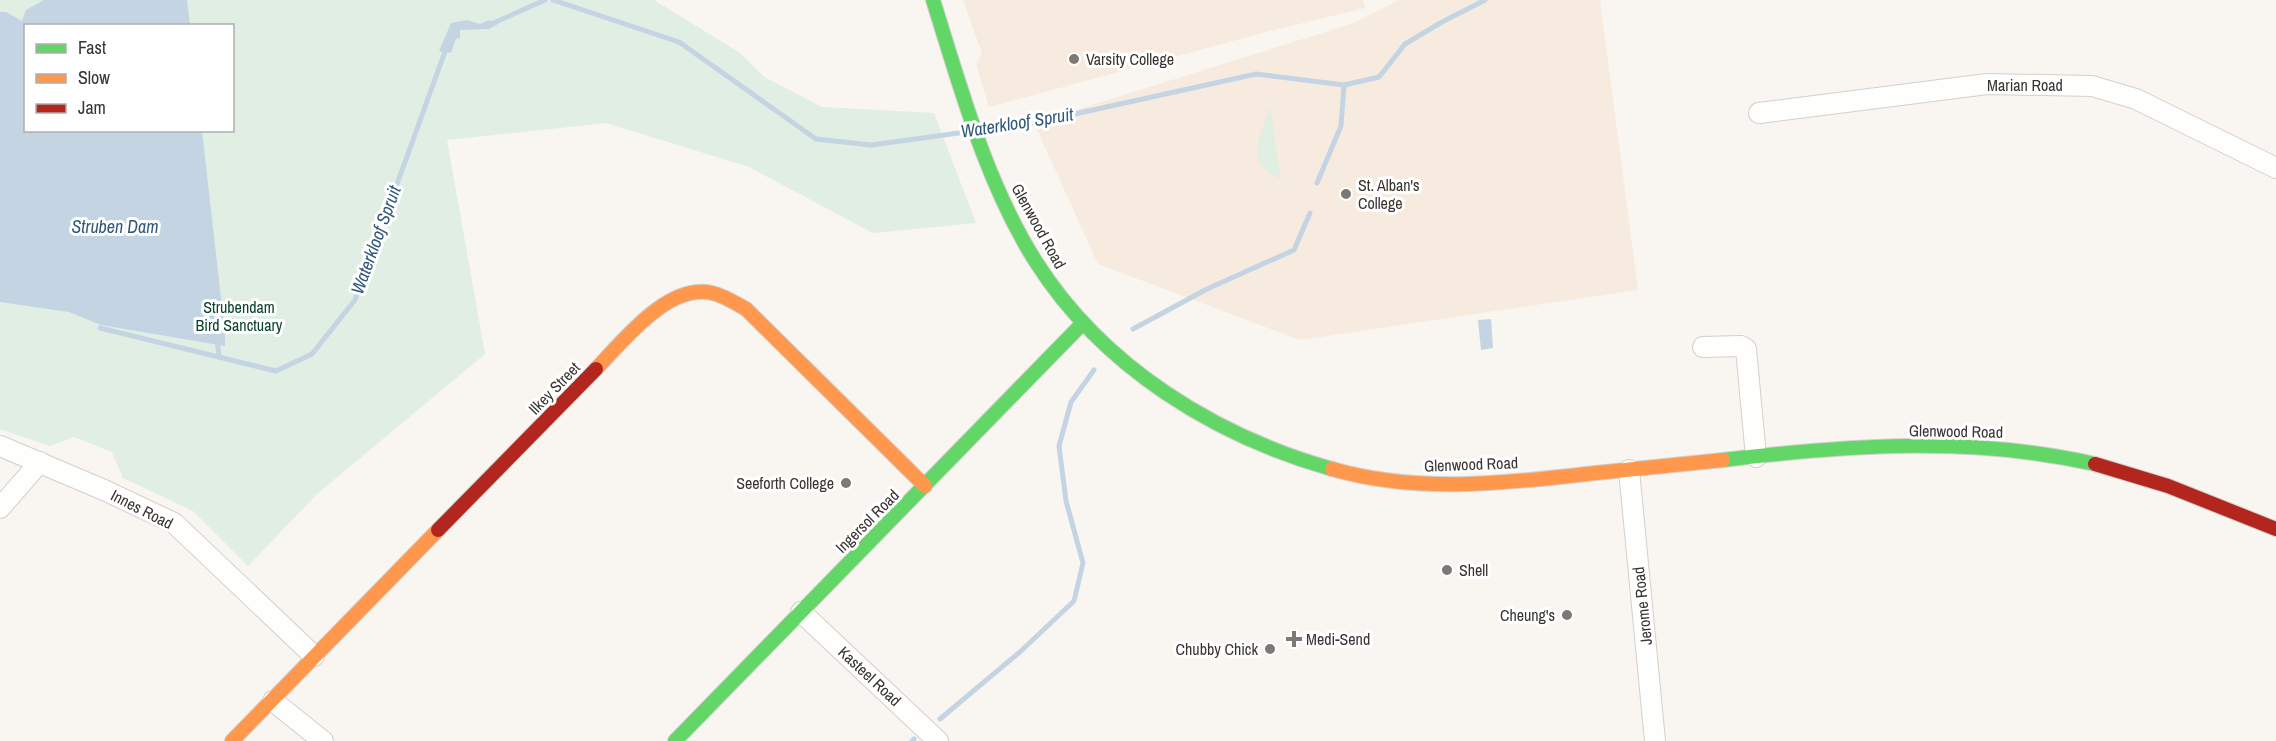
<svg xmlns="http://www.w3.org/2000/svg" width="2276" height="741" viewBox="0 0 2276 741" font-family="'Archivo Narrow',sans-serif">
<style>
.education{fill:#f7ebdf}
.green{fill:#e1eee3;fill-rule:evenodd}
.water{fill:#c4d4e3}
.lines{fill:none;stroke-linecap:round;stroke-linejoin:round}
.stream{stroke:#c4d4e3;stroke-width:5}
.street-casing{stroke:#d3d0cd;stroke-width:22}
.fast-casing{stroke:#d3d0cd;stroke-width:16}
.slow-casing{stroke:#d3d0cd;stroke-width:16}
.jam-casing{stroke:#d3d0cd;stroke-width:16}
.street{stroke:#fefefd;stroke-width:20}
.fast{stroke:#63d668;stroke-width:14}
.slow{stroke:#ff974d;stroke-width:14}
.jam{stroke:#b3261e;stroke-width:14}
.poi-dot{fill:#7c7874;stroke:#fff;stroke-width:2}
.labels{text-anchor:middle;stroke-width:6;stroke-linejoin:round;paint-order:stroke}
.poi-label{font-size:16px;fill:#383531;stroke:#fff;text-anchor:start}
.street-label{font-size:16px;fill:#383531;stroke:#fff}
.park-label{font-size:16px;fill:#09432a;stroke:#fff}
.water-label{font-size:18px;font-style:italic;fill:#30577a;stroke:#fff}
</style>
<rect width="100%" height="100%" fill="#f9f5f0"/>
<g class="education">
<polygon points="963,0 1363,0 1365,8 1270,31 989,107 976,64 982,53"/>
<polygon points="1399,0 1600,0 1638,290 1300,340 1098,264 1034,123 1354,23"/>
</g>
<g class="green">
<path d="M0,0h654l86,53 24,24 58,30 112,6 42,110 -103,10 -124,-66 -143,-44 -159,17 38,214 -168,140 -69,72 -55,-55 -70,-33 -11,-26 -38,-15 -24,9 -50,-17zM26,26h206v104h-206z"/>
<path d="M1270,106l11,73c-38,-15 -21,-44 -11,-73z"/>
</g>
<g class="water">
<polygon points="44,0 187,0 190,25 26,26 26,130 202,131 225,333 225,346 101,325 69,312 0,302 0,12 6,12 22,21 26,10"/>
<polygon points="467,20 480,24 489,20 498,24 489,29 460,30 460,38 456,39 451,53 439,51 451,23"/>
<polygon points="1491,319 1493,348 1481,350 1478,320"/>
</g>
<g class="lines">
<g class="stream">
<polyline points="553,0 679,42 816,139 871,145 966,132"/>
<polyline points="489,25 545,0"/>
<polyline points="984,130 1034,123 1256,74 1344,85 1379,77 1405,44 1442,22 1485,0"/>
<polyline points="1317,183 1341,126 1344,85"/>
<polyline points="100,328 276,371 312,354 355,300 447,46"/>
<polyline points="1133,329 1207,289 1294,250 1310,213"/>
<polyline points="217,338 219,357"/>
<polyline points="940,719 1021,651 1074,601 1083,563 1066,501 1059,446 1071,402 1094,370"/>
<polyline points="912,741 914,739"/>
</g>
<g class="street-casing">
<g id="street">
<polyline points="1759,113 1987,84 2092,86 2136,99 2276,168"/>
<polyline points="1703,347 1741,346 1746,349 1756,457"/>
<polyline points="0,446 104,490 174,523 314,656"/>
<polyline points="1629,470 1655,741"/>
<polyline points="0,508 40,462"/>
<polyline points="801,612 938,741"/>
<polyline points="273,701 323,741"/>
</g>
</g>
<g class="fast-casing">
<g id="fast">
<path d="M933,0c28,89 53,183 103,262 67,105 179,174 296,207"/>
<path d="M1723,460c125,-15 248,-24 372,4"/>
<polyline points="675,741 1082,324"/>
</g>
</g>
<g class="slow-casing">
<g id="slow">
<path d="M596,369c27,-28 72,-86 116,-76 13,3 23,10 34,16l179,177"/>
<path d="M1332,469c83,24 170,15 254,5 46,-5 91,-9 137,-14"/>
<polyline points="232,741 438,530"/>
</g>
</g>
<g class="jam-casing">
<g id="jam">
<polyline points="2095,464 2168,486 2276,529"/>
<polyline points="438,530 596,369"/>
</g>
</g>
<use href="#street" class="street"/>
<use href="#fast" class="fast"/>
<use href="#slow" class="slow"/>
<use href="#jam" class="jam"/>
</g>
<g class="poi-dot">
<circle cx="1074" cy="59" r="6"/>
<circle cx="1346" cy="194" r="6"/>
<circle cx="846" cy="483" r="6"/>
<circle cx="1447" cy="570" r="6"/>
<circle cx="1567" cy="615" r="6"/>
<path d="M1291 630h6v6h6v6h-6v6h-6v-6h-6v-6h6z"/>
<circle cx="1270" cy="649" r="6"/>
</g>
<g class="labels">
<g class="poi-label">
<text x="1086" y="65">Varsity College</text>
<text x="1358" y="191">St. Alban's<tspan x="1358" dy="18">College</tspan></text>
<text x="834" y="489" text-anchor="end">Seeforth College</text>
<text x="1459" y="576">Shell</text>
<text x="1555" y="621" text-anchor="end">Cheung's</text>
<text x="1306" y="645">Medi-Send</text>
<text x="1258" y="655" text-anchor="end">Chubby Chick</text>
</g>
<g class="street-label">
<text x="2025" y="91">Marian Road</text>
<text transform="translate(1039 226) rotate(61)" y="6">Glenwood Road</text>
<text transform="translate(554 388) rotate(-46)" y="6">Ilkey Street</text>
<text transform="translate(1956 431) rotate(1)" y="6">Glenwood Road</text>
<text transform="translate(1471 464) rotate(-2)" y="6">Glenwood Road</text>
<text transform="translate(142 509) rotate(27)" y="6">Innes Road</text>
<text transform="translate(867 521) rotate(-45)" y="6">Ingersol Road</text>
<text transform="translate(1642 606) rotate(-96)" y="6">Jerome Road</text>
<text transform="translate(870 676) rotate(43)" y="6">Kasteel Road</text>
</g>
<g class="park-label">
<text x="239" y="313">Strubendam<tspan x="239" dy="18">Bird Sanctuary</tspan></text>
</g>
<g class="water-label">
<text transform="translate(1017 123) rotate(-9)" y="6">Waterkloof Spruit</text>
<text x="115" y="233">Struben Dam</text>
<text transform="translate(376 240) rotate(-70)" y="6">Waterkloof Spruit</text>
</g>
</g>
<rect x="24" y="24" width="210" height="108" fill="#ffffff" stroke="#afaead" stroke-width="1.5"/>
<rect x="36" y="44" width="30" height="9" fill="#63d668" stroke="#afaead" stroke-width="1.5"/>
<text x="78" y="54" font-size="18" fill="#383531">Fast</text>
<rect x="36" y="74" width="30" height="9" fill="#ff974d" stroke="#afaead" stroke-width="1.5"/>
<text x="78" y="84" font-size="18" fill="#383531">Slow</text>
<rect x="36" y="104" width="30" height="9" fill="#b3261e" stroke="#afaead" stroke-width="1.5"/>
<text x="78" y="114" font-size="18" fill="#383531">Jam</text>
</svg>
